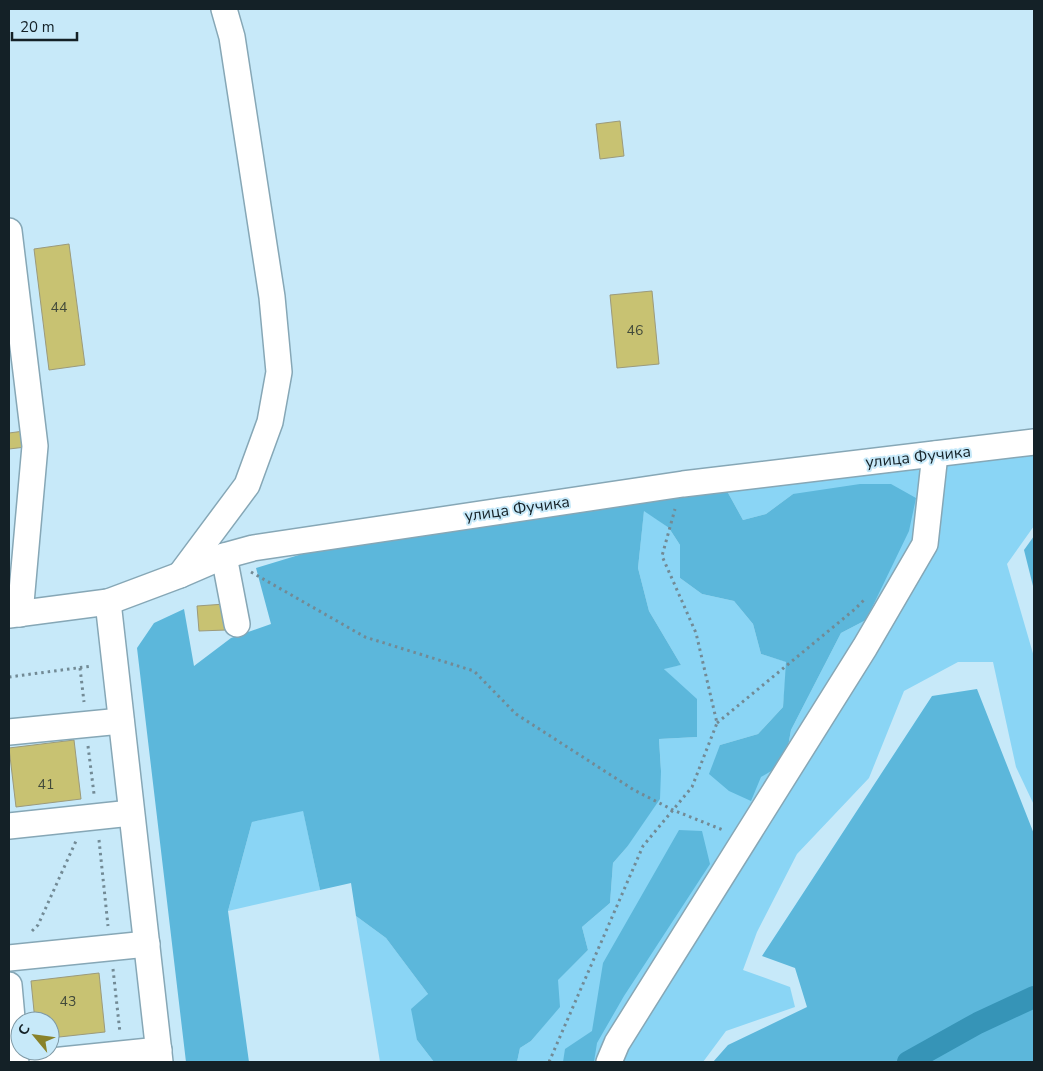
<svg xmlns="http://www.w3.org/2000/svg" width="1043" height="1071" viewBox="0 0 1043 1071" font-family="'Nunito Sans',sans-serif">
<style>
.green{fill:#8ad5f5}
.forest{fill:#5cb7db}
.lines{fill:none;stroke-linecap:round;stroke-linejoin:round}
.canal{stroke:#3694b7;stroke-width:22}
.building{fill:#c8c272;stroke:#9b9a7c}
.minor-casing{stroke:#86a7b6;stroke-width:28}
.path{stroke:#728a95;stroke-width:3;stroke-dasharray:2.5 4;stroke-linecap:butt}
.minor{stroke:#fff;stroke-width:25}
.labels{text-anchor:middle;stroke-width:4;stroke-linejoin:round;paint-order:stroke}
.number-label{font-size:14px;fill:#41493a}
.street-label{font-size:16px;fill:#142127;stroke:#c7e9f9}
</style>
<rect width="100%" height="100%" fill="#c7e9f9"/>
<g class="green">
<polygon points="1034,455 1034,526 1007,564 1034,657 1034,805 1016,767 993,662 958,662 904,691 869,778 797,854 757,932 743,970 790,987 795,1007 726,1031 703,1062 517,1062 520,1048 531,1041 559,1007 557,980 588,950 582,927 610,903 613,863 627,847 661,770 659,739 697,737 677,682 663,668 681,665 649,611 638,568 644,510 669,528 680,545 680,578 702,594 734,601 753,624 761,654 787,662 783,707 758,734 720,745 760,777 785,763 791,730 841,633 866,620 793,494 766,514 743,520 727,491"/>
<polygon points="303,810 320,890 228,911 252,822"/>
<polygon points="356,916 386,938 428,994 417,1040 434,1062 380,1062"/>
</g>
<g class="forest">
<polygon points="860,484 891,484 916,498 909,531 866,620 841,633 791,730 785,763 761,777 751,801 729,791 709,774 720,745 758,734 783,707 786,662 761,654 753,624 734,601 702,594 680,578 680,545 669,528 644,511 638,568 649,611 681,665 664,669 697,699 697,737 659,739 661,771 660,799 627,847 613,863 610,903 582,927 588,950 558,980 560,1007 531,1041 520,1048 517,1062 434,1062 417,1040 411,1009 428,994 386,938 356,916 351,883 320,890 303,811 252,822 228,911 249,1062 186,1062 137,648 154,623 184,609 194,666 231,638 271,624 256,568 368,534 727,491 743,520 766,514 793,494"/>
<polygon points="1034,536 1034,590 1024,550"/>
<polygon points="977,689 1034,834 1034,1062 713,1062 728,1045 807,1007 795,968 762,956 932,696"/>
<polygon points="679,830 702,831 710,864 624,996 597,1043 594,1062 563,1062 565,1049 592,1031 603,963"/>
</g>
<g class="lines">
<polyline class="canal" points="908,1062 978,1023 1034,997"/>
</g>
<g class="building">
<polygon points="620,121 624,156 600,159 596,124"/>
<polygon points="69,244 85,365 49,370 34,249"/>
<polygon points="652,291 659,364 617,368 610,295"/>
<polygon points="24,431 26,447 9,449 9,433"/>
<polygon points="225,604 226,630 199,631 197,606"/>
<polygon points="74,740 81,799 16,807 9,748"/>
<polygon points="99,973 105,1032 50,1038 50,1021 35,1021 31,981"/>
</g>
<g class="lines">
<g class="minor-casing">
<g id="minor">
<polyline points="9,231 35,446 20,614"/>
<polyline points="224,556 237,624"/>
<polyline points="180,575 247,485 270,422 279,372 272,297 232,37 224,9"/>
<polyline points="108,602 160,1062"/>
<polyline points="9,615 108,602 180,575 224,556 253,548 683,484 1034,442"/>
<polyline points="9,732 121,721"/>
<polyline points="9,826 131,813"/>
<polyline points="9,958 147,944"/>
<polyline points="9,985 16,1062"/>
<polyline points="42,1062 159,1050"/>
<polyline points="609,1062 617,1043 865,647 925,544 935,454"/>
</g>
</g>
<g class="path">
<polyline points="251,572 365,637 474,671 516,714 634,790 673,810 723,830"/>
<polyline points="80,668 84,702"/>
<polyline points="9,677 92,666"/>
<polyline points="717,723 855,609 864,600"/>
<polyline points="88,746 94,794"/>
<polyline points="99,840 108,926"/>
<polyline points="32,931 38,925 76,841"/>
<polyline points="113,969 120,1033"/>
<polyline points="549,1062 643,846 692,787 717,723 696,633 662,556 675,509"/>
</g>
<use href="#minor" class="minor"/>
</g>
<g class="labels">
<g class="number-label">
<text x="59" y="312">44</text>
<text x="635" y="335">46</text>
<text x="46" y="789">41</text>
<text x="68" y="1006">43</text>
</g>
<g class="street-label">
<text transform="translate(918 456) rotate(-6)" y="6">улица Фучика</text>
<text transform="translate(517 508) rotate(-8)" y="6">улица Фучика</text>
</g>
</g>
<rect width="1043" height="1071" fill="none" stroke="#142127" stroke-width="20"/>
<g transform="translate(35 1036) rotate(299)"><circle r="24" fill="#c7e9f9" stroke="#7f99a5"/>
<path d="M0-4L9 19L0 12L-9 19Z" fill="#89822a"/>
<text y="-8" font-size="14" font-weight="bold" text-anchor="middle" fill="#142127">С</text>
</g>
<path d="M12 32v8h65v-8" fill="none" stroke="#142127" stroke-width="2.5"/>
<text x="20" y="32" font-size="15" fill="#142127" stroke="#c7e9f9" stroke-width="4" paint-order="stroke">20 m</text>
</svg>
